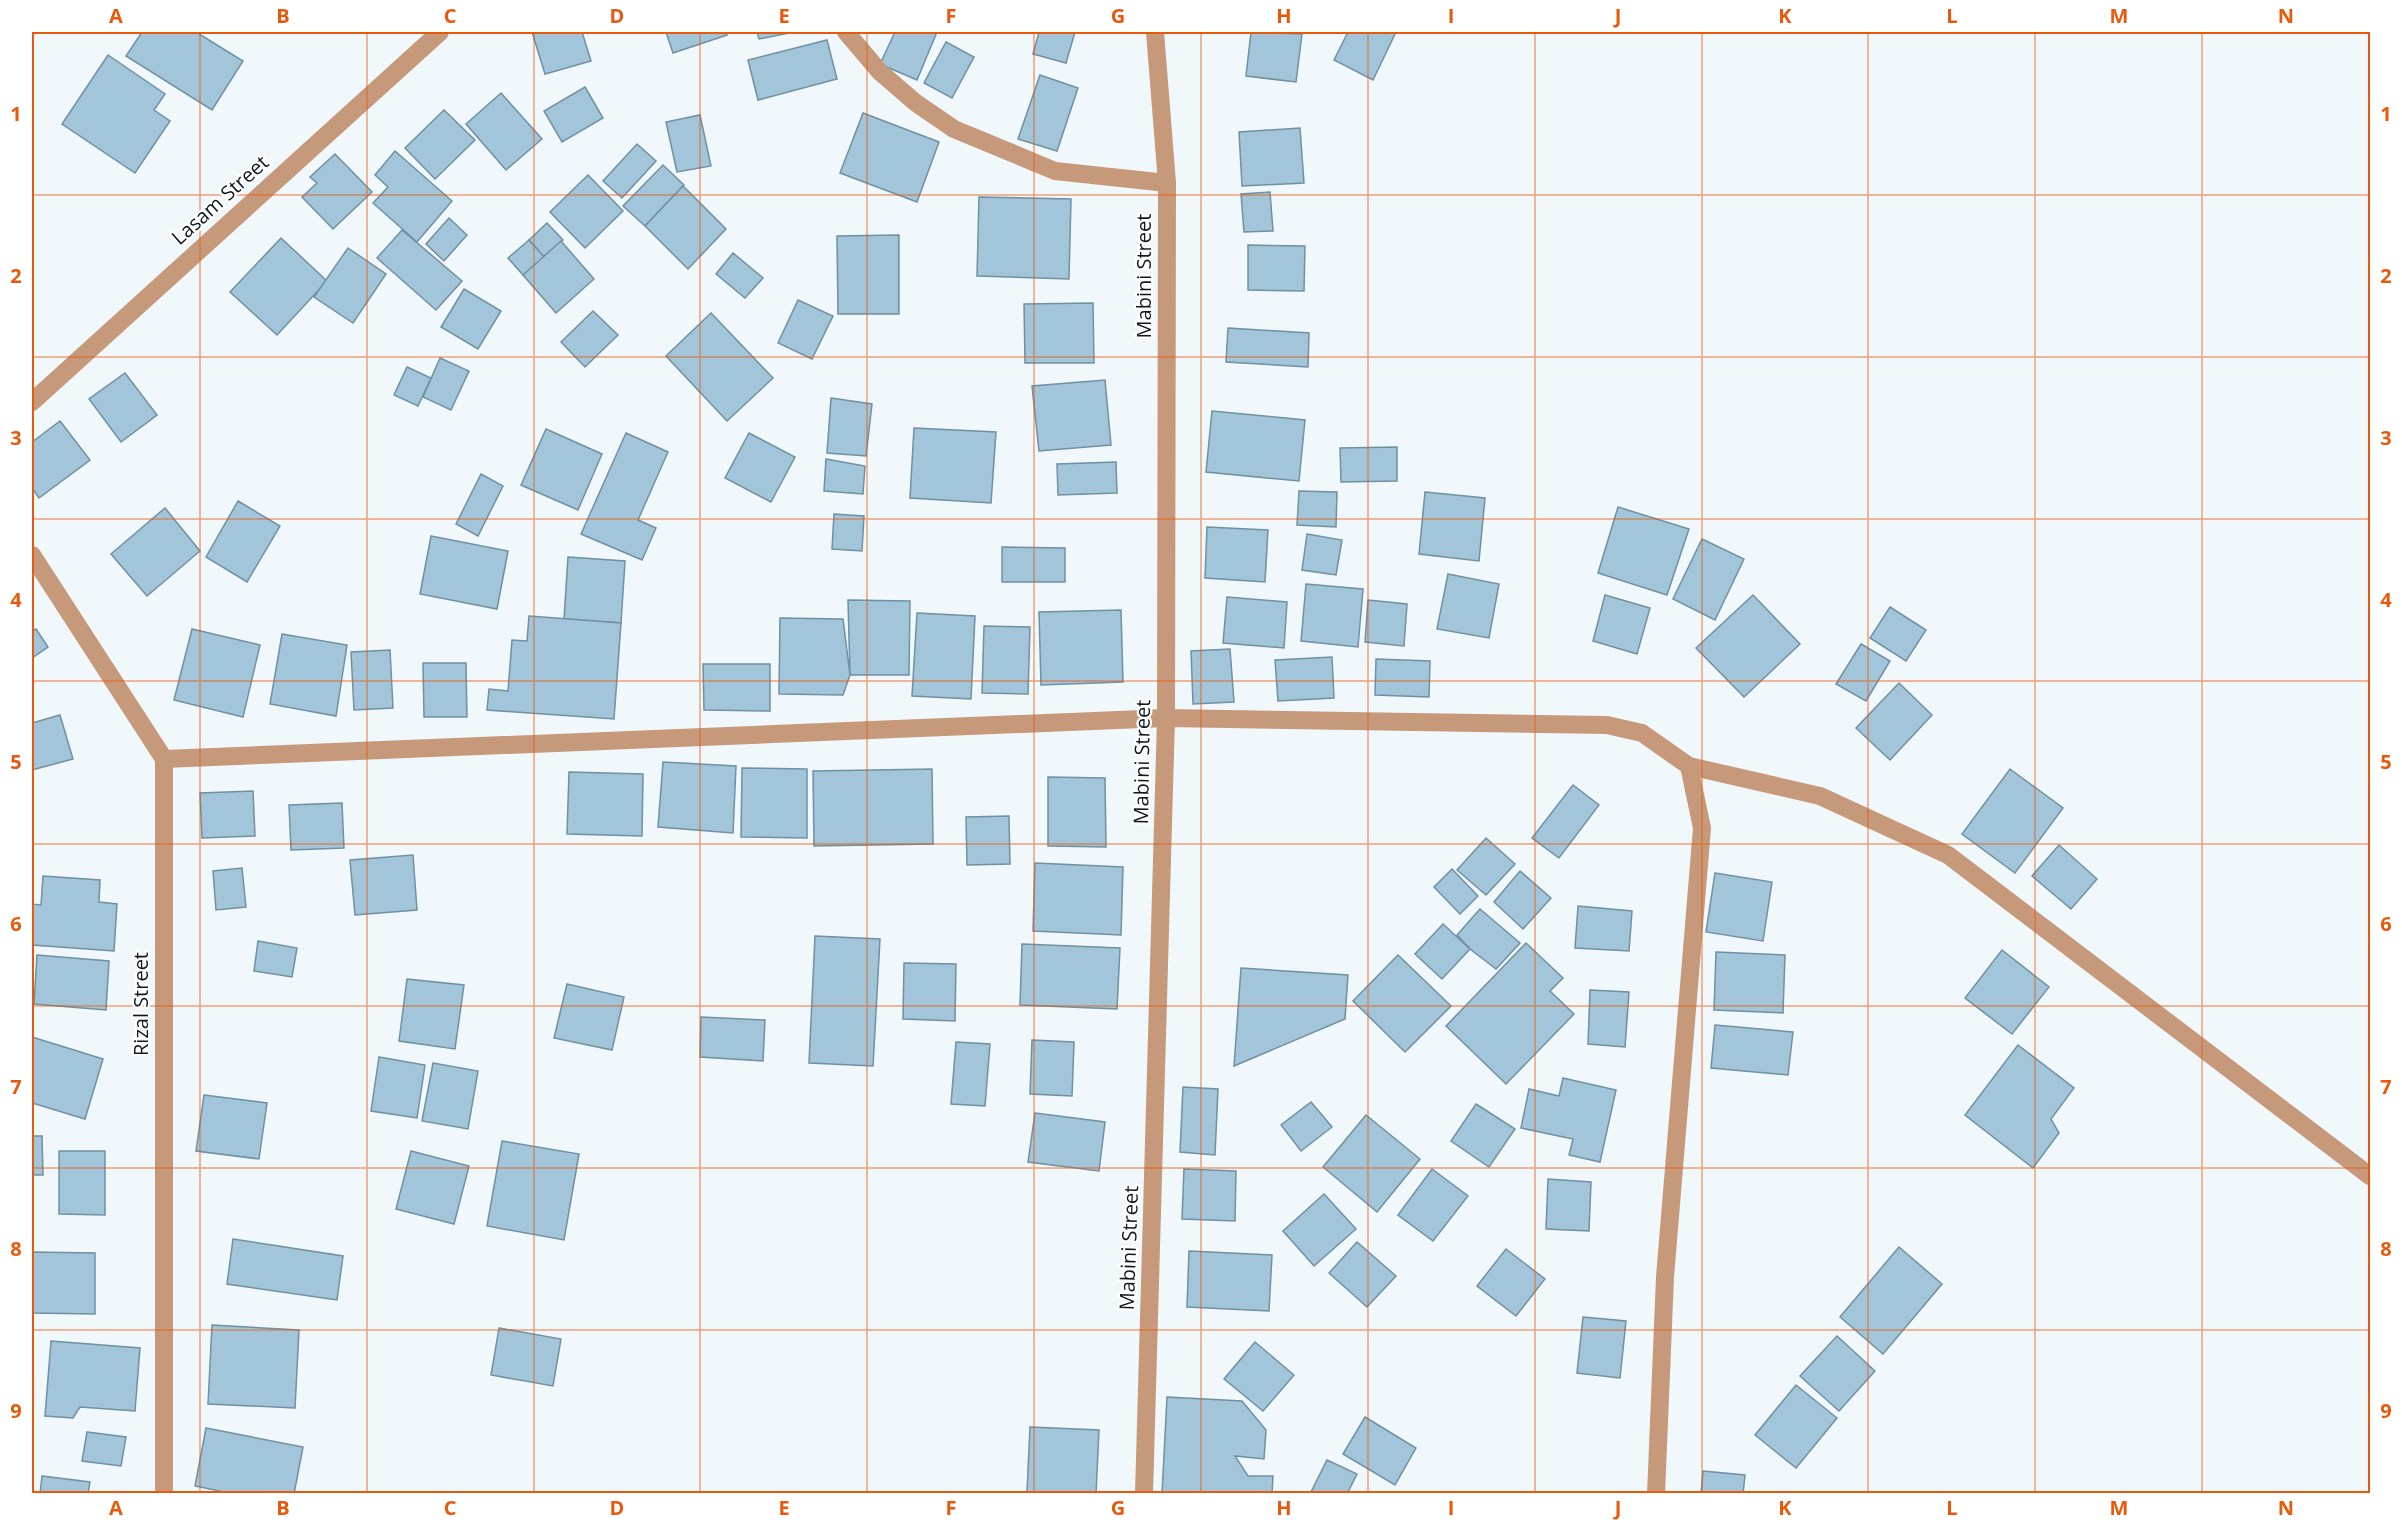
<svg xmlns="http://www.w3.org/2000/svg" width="2402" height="1525" viewBox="0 0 2402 1525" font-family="'Open Sans',sans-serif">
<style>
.building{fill:#a3c5d9;stroke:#7090a3;stroke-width:1.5}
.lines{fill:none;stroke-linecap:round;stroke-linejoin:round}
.minor{stroke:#c6997b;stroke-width:18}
.grid{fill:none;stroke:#e8590c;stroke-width:1.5;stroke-opacity:0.55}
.labels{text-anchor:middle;stroke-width:4.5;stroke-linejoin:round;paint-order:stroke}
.street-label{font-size:20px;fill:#0c181f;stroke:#fff}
.neatline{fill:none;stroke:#e8590c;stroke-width:2}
.grid-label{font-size:20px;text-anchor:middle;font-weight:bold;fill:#e8590c}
</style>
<rect width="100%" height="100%" fill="#f1f8fc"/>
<g class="building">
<polygon points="142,32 196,32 243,61 212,110 126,56"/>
<polygon points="532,32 582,32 591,61 545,74"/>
<polygon points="666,32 725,32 727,35 673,53"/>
<polygon points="757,32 794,32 759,39"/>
<polygon points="895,32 937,32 917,80 880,64"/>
<polygon points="1039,32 1075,32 1066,63 1033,54"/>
<polygon points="1251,32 1302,34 1296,82 1246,76"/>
<polygon points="1348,32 1396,32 1373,80 1334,60"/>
<polygon points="827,40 837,79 758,100 748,60"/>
<polygon points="946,42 974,57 952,98 924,83"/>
<polygon points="108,55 165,94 154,110 170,121 135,173 62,124"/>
<polygon points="1040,75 1078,88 1057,151 1018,139"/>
<polygon points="585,87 603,118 562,142 544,111"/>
<polygon points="501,93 542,139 506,170 466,124"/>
<polygon points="444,110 475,140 435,179 405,148"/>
<polygon points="863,113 939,142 917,202 840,173"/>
<polygon points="700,115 711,166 677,172 666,122"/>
<polygon points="1300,128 1304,183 1242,186 1239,132"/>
<polygon points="637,144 656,161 622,198 603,181"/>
<polygon points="395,151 452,201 417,242 373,203 388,187 375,175"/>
<polygon points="335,154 372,192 333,229 302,197 317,183 310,177"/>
<polygon points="663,165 684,185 645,226 623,206"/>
<polygon points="588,175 623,211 585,248 550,212"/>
<polygon points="683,186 726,229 688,269 645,226"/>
<polygon points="1270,192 1273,231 1244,232 1241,194"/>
<polygon points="979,197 1071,199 1069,279 977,276"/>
<polygon points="449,218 467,235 444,261 426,244"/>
<polygon points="547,223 563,240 544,257 529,240"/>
<polygon points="402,230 462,281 436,310 377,258"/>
<polygon points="899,235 899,314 838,314 837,236"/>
<polygon points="281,238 327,281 277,335 230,292"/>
<polygon points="529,240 544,257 523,275 508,258"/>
<polygon points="561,241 594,279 556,313 523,275"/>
<polygon points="1248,245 1305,246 1304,291 1248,290"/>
<polygon points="348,248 386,274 353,323 314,297"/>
<polygon points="733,253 763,278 745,298 716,274"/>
<polygon points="464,289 501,311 478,349 441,327"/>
<polygon points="798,300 833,316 812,359 778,343"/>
<polygon points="1093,303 1094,363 1025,363 1024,304"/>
<polygon points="593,311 618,335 585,367 561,342"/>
<polygon points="711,313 773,378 727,421 666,356"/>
<polygon points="1228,328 1309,333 1308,367 1226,362"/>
<polygon points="440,358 469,371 451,410 423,397"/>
<polygon points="407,367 431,378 418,406 394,395"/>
<polygon points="125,373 157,415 121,442 89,399"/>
<polygon points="1105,380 1111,445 1039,451 1032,386"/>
<polygon points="831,398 872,404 866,456 827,453"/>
<polygon points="1212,411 1305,420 1299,481 1206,472"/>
<polygon points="60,421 90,460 39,498 32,488 32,442"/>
<polygon points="914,428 996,432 991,503 910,498"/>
<polygon points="546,429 602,454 578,510 521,485"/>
<polygon points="626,433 668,452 638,520 656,528 642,560 581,534"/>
<polygon points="749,433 795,457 771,502 725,478"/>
<polygon points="1397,447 1397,481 1341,482 1340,448"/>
<polygon points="826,459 865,466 863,494 824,491"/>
<polygon points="1116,462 1117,493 1058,495 1057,464"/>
<polygon points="481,474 503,486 478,536 456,524"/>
<polygon points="1299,491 1337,492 1336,527 1297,525"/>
<polygon points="1425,492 1485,498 1479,561 1419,554"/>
<polygon points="238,501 280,526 247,582 206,557"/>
<polygon points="1618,507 1689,529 1667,595 1598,573"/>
<polygon points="165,508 200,551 147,596 111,554"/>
<polygon points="834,514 864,516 862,551 832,549"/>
<polygon points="1207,527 1268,530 1265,582 1205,578"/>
<polygon points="1307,534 1342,540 1336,575 1302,570"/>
<polygon points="431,536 508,551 497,609 420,594"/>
<polygon points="1702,539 1744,559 1715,620 1673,599"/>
<polygon points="1002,547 1065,548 1065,582 1002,582"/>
<polygon points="568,557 625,561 621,623 564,619"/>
<polygon points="1448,574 1499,584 1489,638 1437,629"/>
<polygon points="1306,584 1363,589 1358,647 1301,641"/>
<polygon points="1605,595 1650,608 1637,654 1593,641"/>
<polygon points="1753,595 1800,644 1744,697 1696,648"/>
<polygon points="1227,597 1287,602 1284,648 1223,643"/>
<polygon points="848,600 910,601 909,675 850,675"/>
<polygon points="1368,600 1407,604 1404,646 1365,642"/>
<polygon points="1890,607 1926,630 1906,661 1870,638"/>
<polygon points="1121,610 1123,682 1041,685 1039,612"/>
<polygon points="917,613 975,616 971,699 912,696"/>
<polygon points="529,616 621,623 614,719 487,710 489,689 508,691 512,640 527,641"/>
<polygon points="780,618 843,619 850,675 843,695 779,694"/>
<polygon points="984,626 1030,627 1028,694 982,693"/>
<polygon points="36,629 48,647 32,658 32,631"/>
<polygon points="192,629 260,645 243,717 174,700"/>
<polygon points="282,634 347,645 336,716 270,704"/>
<polygon points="1861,644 1890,661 1866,701 1836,684"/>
<polygon points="1230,649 1234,702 1193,704 1191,651"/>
<polygon points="390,650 393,708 354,710 351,652"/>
<polygon points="1332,657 1334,698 1278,701 1275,660"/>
<polygon points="1376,659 1430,661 1429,697 1375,695"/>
<polygon points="423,663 466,663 467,717 424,717"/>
<polygon points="703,664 770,664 770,711 704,710"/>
<polygon points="1899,683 1932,715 1890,760 1856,728"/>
<polygon points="60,715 73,759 32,770 32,723"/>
<polygon points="663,762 736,766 733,833 658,827"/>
<polygon points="742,768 807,769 807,838 741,837"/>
<polygon points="932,769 933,844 814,846 813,771"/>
<polygon points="2010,769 2063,808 2015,873 1962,834"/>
<polygon points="569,772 643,774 642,836 567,834"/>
<polygon points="1048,777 1105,778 1106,847 1048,846"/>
<polygon points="1573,785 1599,805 1559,858 1532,838"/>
<polygon points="253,791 255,836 202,838 200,793"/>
<polygon points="342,803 344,848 291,850 289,805"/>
<polygon points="1009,816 1010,864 967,865 966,817"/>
<polygon points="1486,838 1515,864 1486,895 1457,870"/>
<polygon points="2059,845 2097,879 2071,909 2032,876"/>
<polygon points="413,855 417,910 355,915 350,860"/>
<polygon points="1035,863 1123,867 1121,935 1033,931"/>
<polygon points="242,868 246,907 216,910 213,871"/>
<polygon points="1452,869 1478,896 1460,914 1434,887"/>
<polygon points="1520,871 1551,898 1523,929 1494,902"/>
<polygon points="1715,873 1772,882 1763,941 1706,932"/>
<polygon points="43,876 100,880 99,902 117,904 114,951 32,945 32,904 41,905"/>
<polygon points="1578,906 1632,911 1629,951 1575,948"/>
<polygon points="1480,909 1520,943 1496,969 1470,949 1457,935"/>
<polygon points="1443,924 1470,949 1442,979 1415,954"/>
<polygon points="815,936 880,939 873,1066 809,1063"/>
<polygon points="258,941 297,948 292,977 254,971"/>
<polygon points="1526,943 1563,978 1550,991 1574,1014 1506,1084 1446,1026"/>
<polygon points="1022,944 1120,948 1117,1009 1020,1005"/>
<polygon points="2002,950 2049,987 2012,1034 1965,998"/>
<polygon points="1716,952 1785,955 1783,1013 1714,1010"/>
<polygon points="37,955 109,961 106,1010 34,1004"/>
<polygon points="1398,955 1451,1006 1405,1052 1353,1001"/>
<polygon points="904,963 956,964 955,1021 903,1019"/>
<polygon points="1241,968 1348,975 1345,1019 1234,1066"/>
<polygon points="407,979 464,985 455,1049 399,1041"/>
<polygon points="567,984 624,997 612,1050 554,1038"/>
<polygon points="1590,990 1629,992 1625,1047 1588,1044"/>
<polygon points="701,1017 765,1020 763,1061 700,1057"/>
<polygon points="1715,1025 1793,1032 1788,1075 1711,1068"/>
<polygon points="32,1037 103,1059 85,1119 32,1103"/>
<polygon points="1032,1040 1074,1042 1072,1096 1030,1094"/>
<polygon points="956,1042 990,1044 985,1106 951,1104"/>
<polygon points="2018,1045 2074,1088 2051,1119 2059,1133 2033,1168 1965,1115"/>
<polygon points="379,1057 425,1065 417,1118 371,1111"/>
<polygon points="433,1063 478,1071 468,1129 422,1121"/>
<polygon points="1563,1078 1616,1090 1600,1162 1569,1155 1573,1139 1521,1128 1529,1089 1559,1096"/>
<polygon points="1183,1087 1218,1089 1215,1155 1180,1152"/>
<polygon points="204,1095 267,1103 259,1159 196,1151"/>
<polygon points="1311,1102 1332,1127 1301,1151 1281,1125"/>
<polygon points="1476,1104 1515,1129 1489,1167 1451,1141"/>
<polygon points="1035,1113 1105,1122 1099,1171 1028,1162"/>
<polygon points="1366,1115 1420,1159 1377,1212 1323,1167"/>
<polygon points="32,1136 42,1136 43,1175 32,1175"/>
<polygon points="502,1141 579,1154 564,1240 487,1226"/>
<polygon points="59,1151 105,1151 105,1215 59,1214"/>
<polygon points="411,1151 469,1166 454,1224 396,1209"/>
<polygon points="1184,1169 1236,1171 1235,1221 1182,1219"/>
<polygon points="1432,1169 1468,1196 1433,1241 1398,1215"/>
<polygon points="1548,1179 1591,1182 1589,1231 1546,1229"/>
<polygon points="1324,1194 1356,1229 1314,1266 1283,1231"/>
<polygon points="233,1239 343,1256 337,1300 227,1284"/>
<polygon points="1357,1242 1396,1276 1367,1307 1329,1273"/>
<polygon points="1899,1247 1942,1284 1883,1354 1840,1317"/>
<polygon points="1506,1249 1545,1279 1516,1316 1477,1286"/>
<polygon points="1189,1251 1272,1255 1269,1311 1187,1307"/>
<polygon points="32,1252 95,1253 95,1314 32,1313"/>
<polygon points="1583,1317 1626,1321 1620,1378 1577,1373"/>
<polygon points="212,1325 299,1330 295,1408 208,1404"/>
<polygon points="499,1328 561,1339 553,1386 491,1375"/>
<polygon points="1837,1336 1875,1371 1839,1411 1800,1376"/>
<polygon points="51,1341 140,1348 135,1411 80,1407 73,1418 45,1416"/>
<polygon points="1255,1342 1294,1375 1263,1411 1224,1379"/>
<polygon points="1796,1385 1837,1418 1796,1468 1755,1435"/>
<polygon points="1167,1397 1242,1401 1266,1430 1264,1459 1235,1456 1248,1476 1273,1476 1272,1494 1162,1494"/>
<polygon points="1365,1417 1416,1448 1395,1485 1343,1454"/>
<polygon points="1030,1427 1099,1430 1096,1494 1027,1492"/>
<polygon points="206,1428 303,1447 294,1494 234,1494 195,1486"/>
<polygon points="87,1432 126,1437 121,1466 82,1461"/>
<polygon points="1327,1460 1357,1474 1347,1494 1310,1494"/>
<polygon points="1703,1471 1745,1475 1743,1494 1701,1494"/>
<polygon points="42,1476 90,1482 88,1494 40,1494"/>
</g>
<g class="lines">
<g class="minor">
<polyline points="846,32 880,72 916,103 954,129 1055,171 1167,183"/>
<polyline points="32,402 440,32"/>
<polyline points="32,555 164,759 164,1494"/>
<polyline points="164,759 1166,718 1607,725 1642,733 1689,766 1702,828 1665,1277 1656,1494"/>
<polyline points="1689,766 1820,796 1948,855 2370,1176"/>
<polyline points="1144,1494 1166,718 1167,183 1155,32"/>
</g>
</g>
<path class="grid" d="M200,32v1462M367,32v1462M534,32v1462M700,32v1462M867,32v1462M1034,32v1462M1201,32v1462M1368,32v1462M1535,32v1462M1702,32v1462M1868,32v1462M2035,32v1462M2202,32v1462M32,195h2338M32,357h2338M32,519h2338M32,681h2338M32,844h2338M32,1006h2338M32,1168h2338M32,1330h2338"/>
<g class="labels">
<g class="street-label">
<text transform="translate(220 200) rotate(-42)" y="7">Lasam Street</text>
<text transform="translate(1144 276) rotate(-90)" y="7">Mabini Street</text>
<text transform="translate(1142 762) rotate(-89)" y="7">Mabini Street</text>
<text transform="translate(141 1004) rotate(-90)" y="7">Rizal Street</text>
<text transform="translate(1129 1248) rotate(-88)" y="7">Mabini Street</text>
</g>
</g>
<rect width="2402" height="1525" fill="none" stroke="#ffffff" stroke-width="66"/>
<rect x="33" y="33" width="2336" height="1459" class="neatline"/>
<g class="grid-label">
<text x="116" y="23">A</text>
<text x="283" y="23">B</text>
<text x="450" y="23">C</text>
<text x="617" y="23">D</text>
<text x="784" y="23">E</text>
<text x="951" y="23">F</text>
<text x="1118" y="23">G</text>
<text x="1284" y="23">H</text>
<text x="1451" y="23">I</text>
<text x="1618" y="23">J</text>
<text x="1785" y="23">K</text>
<text x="1952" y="23">L</text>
<text x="2119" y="23">M</text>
<text x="2286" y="23">N</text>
<text x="16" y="121">1</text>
<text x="2386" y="121">1</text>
<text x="16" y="283">2</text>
<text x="2386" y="283">2</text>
<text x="16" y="445">3</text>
<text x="2386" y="445">3</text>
<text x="16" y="607">4</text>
<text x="2386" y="607">4</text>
<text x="16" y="769">5</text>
<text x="2386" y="769">5</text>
<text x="16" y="931">6</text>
<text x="2386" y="931">6</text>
<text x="16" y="1094">7</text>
<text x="2386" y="1094">7</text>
<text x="16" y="1256">8</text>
<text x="2386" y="1256">8</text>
<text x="16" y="1418">9</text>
<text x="2386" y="1418">9</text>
<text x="116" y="1515">A</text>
<text x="283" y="1515">B</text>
<text x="450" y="1515">C</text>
<text x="617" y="1515">D</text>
<text x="784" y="1515">E</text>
<text x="951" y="1515">F</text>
<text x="1118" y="1515">G</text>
<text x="1284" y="1515">H</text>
<text x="1451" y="1515">I</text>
<text x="1618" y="1515">J</text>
<text x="1785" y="1515">K</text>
<text x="1952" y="1515">L</text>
<text x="2119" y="1515">M</text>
<text x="2286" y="1515">N</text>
</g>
</svg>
